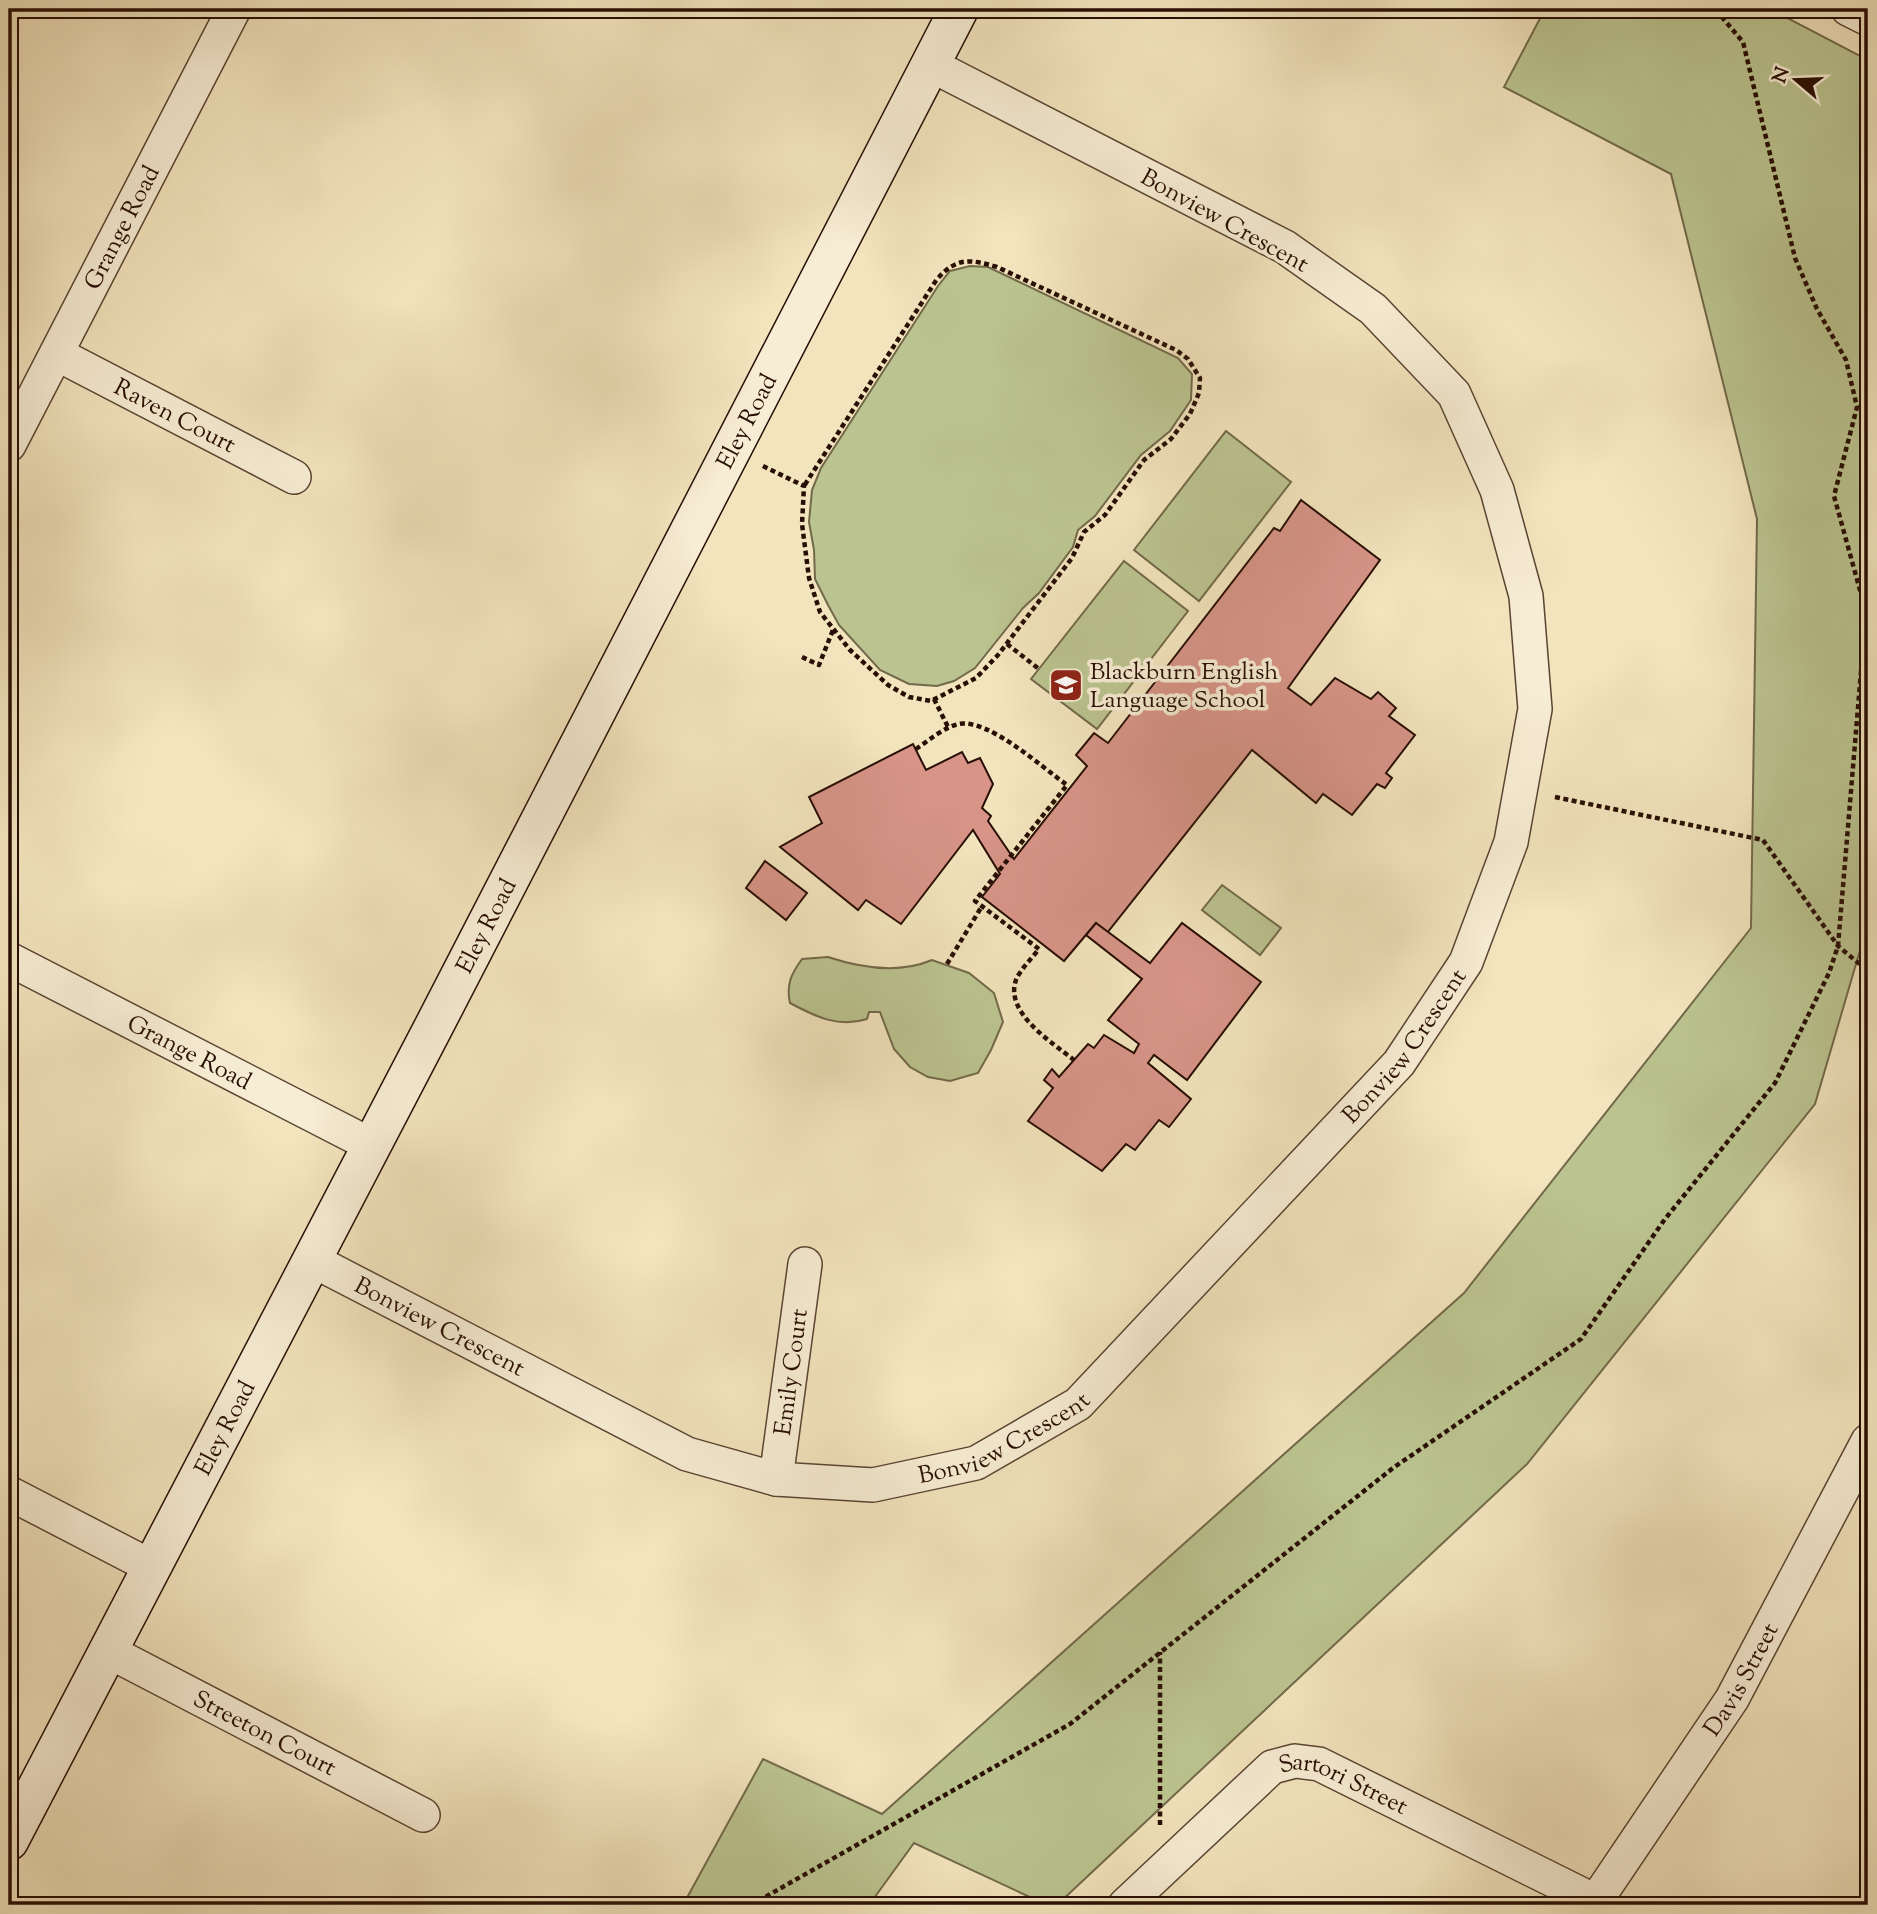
<svg xmlns="http://www.w3.org/2000/svg" width="1877" height="1914" viewBox="0 0 1877 1914" font-family="'Sorts Mill Goudy',serif">
<style>
.green{fill:#bbc490;stroke:#72694a;stroke-width:2}
.building{fill:#d79487;stroke:#280e04;stroke-width:2}
.lines{fill:none;stroke-linecap:round;stroke-linejoin:round}
.street-casing{stroke:#5a4432;stroke-width:36}
.secondary-casing{stroke:#280e04;stroke-width:41}
.path{stroke:#280e04;stroke-width:4.5;stroke-dasharray:5 3.5;stroke-linecap:butt}
.street{stroke:#f7edd4;stroke-width:33}
.secondary{stroke:#f7edd4;stroke-width:38}
.labels{text-anchor:middle;stroke-width:7;stroke-linejoin:round;paint-order:stroke}
.street-label{font-size:24px;fill:#280e04;stroke:#f7edd4}
.poi-label{font-size:24px;fill:#280e04;stroke:#f7edd4;text-anchor:start}
</style>
<rect width="100%" height="100%" fill="#f2e4bd"/>
<filter id="stains"><feTurbulence type="fractalNoise" baseFrequency=".00286" numOctaves="4"/><feColorMatrix values="0 0 0 0 .2 0 0 0 0 .09 0 0 0 0 .02 0 0 0 .5 -.17"/></filter>
<radialGradient id="worn" r=".72"><stop offset=".6" stop-color="#630" stop-opacity="0"/><stop offset="1" stop-color="#630" stop-opacity=".3"/></radialGradient>
<g class="green">
<polygon points="1545,9 1770,9 1868,60 1868,923 1815,1104 1527,1464 1057,1905 1047,1905 914,1843 869,1905 683,1905 763,1759 882,1814 1464,1293 1751,928 1757,519 1671,174 1504,87"/>
<polygon points="970,266 988,267 1178,358 1192,374 1191,400 1170,431 1141,455 1095,516 1078,530 1073,547 1039,593 1023,608 975,668 954,681 937,686 909,684 880,670 839,625 828,605 815,579 814,550 809,522 812,490 821,468 938,286 950,271"/>
<polygon points="1226,431 1291,482 1199,601 1134,550"/>
<polygon points="1124,561 1188,611 1097,729 1031,679"/>
<polygon points="1222,885 1281,928 1260,955 1202,910"/>
<path d="M828,957c33,11 71,17 104,3l37,13 25,20 9,29 -12,28 -13,23 -28,8 -22,-4 -18,-10 -16,-18 -14,-37h-11l-2,7c-28,9 -51,-2 -77,-16 -4,-18 1,-29 12,-44z"/>
</g>
<g class="building">
<polygon points="1301,500 1380,560 1288,688 1311,705 1335,678 1371,699 1378,692 1396,708 1389,716 1415,735 1386,773 1392,778 1385,788 1377,784 1352,815 1323,794 1316,803 1252,750 1107,933 1096,923 1064,961 982,897 1000,874 973,830 901,924 866,900 858,910 780,847 822,823 809,797 913,744 926,770 962,752 968,763 980,758 993,784 982,808 991,816 988,821 1014,859 1087,766 1076,755 1094,733 1108,743 1274,528 1280,531"/>
<polygon points="765,861 807,893 786,920 746,888"/>
<polygon points="1096,923 1150,963 1182,923 1261,982 1187,1080 1154,1055 1148,1063 1191,1099 1169,1127 1159,1120 1135,1150 1126,1144 1102,1171 1028,1121 1053,1088 1044,1080 1052,1069 1059,1077 1088,1044 1094,1048 1104,1035 1134,1053 1139,1044 1108,1020 1142,979 1086,935"/>
</g>
<g class="lines">
<g class="street-casing">
<g id="street">
<polyline points="1848,9 1868,19"/>
<path id="s1" d="M57,354l237,123"/>
<path id="s2" d="M9,445l225,-436"/>
<path id="s3" d="M9,959l362,186"/>
<path id="s4" d="M312,1260l375,194 89,25 97,6 103,-22 102,-59 321,-341 67,-101 45,-120 24,-133 -9,-113 -29,-106 -43,-96 -81,-85 -88,-62 -354,-182"/>
<path id="s5" d="M776,1479l29,-215"/>
<polyline points="9,1493 150,1566"/>
<path id="s6" d="M108,1651l315,164"/>
<path id="s7" d="M1125,1905l147,-138 23,-6 24,3 276,137"/>
<path id="s8" d="M1593,1905l139,-206 136,-258"/>
</g>
</g>
<g class="secondary-casing">
<g id="secondary">
<path id="s9" d="M9,1841l425,-815 525,-1017"/>
</g>
</g>
<g class="path">
<path d="M763,466l41,20 -2,38 4,31 3,23 11,34 30,38 38,35 21,12 22,4 45,-23 22,-23 74,-97 12,-26 21,-17 39,-55 27,-21 19,-25 9,-21 1,-15 -12,-19 -12,-9 -179,-83c-27,-8 -40,-10 -60,12l-133,207"/>
<polyline points="1007,644 1039,669"/>
<polyline points="802,657 819,665 833,630"/>
<polyline points="934,699 949,729"/>
<path d="M916,749c12,-8 28,-22 43,-25 29,-6 84,44 108,61l-92,116 64,48c-7,9 -19,21 -23,31 -12,33 37,63 58,80"/>
<polyline points="1555,797 1763,840 1838,946 1868,971"/>
<polyline points="947,964 982,906"/>
<polyline points="1160,1825 1160,1652"/>
<polyline points="751,1905 1070,1724 1393,1468 1581,1339 1665,1219 1775,1083 1829,973 1838,946 1866,612 1834,496 1857,407 1846,360 1817,309 1795,258 1743,42 1715,9"/>
</g>
<use href="#street" class="street"/>
<use href="#secondary" class="secondary"/>
</g>
<defs>
<g id="school-square" transform="scale(1.75)"><rect x="-9" y="-9" width="18" height="18" rx="4" fill="#8f2418" stroke="#f7edd4"/><path d="M0-5L7-2L0 1L-7-2ZM-4 1L0 2.5L4 1V4Q0 6-4 4Z" fill="#fff"/></g>
</defs>
<g fill-rule="evenodd">
<use href="#school-square" x="1066" y="685"/>
</g>
<g class="labels">
<g class="street-label">
<text transform="translate(1225 220) rotate(29)" y="8">Bonview Crescent</text>
<text dy="8" stroke="none"><textPath href="#s2" startOffset="245">Grange Road</textPath></text>
<text dy="8" stroke="none"><textPath href="#s1" startOffset="133">Raven Court</textPath></text>
<text dy="8" stroke="none"><textPath href="#s9" startOffset="1600">Eley Road</textPath></text>
<text dy="8" stroke="none"><textPath href="#s9" startOffset="1032">Eley Road</textPath></text>
<text dy="8" stroke="none"><textPath href="#s4" startOffset="1320">Bonview Crescent</textPath></text>
<text dy="8" stroke="none"><textPath href="#s3" startOffset="203">Grange Road</textPath></text>
<text dy="8" stroke="none"><textPath href="#s4" startOffset="144">Bonview Crescent</textPath></text>
<text dy="8" stroke="none"><textPath href="#s5" startOffset="108">Emily Court</textPath></text>
<text dy="8" stroke="none"><textPath href="#s9" startOffset="466">Eley Road</textPath></text>
<text dy="8" stroke="none"><textPath href="#s4" startOffset="752">Bonview Crescent</textPath></text>
<text dy="8" stroke="none"><textPath href="#s8" startOffset="270">Davis Street</textPath></text>
<text dy="8" stroke="none"><textPath href="#s6" startOffset="177">Streeton Court</textPath></text>
<text dy="8" stroke="none"><textPath href="#s7" startOffset="278">Sartori Street</textPath></text>
</g>
<g class="poi-label">
<text x="1090" y="679">Blackburn English<tspan x="1090" dy="28">Language School</tspan></text>
</g>
</g>
<rect width="1877" height="1914" fill="none" stroke="#f2e4bd" stroke-width="35"/>
<rect x="10" y="10" width="1856" height="1893" fill="none" stroke="#280e04" stroke-width="3.5"/>
<rect x="18" y="18" width="1842" height="1879" fill="none" stroke="#280e04" stroke-width="2"/>
<g transform="translate(1796 80) rotate(289)" stroke="#f7edd4" stroke-width="5" paint-order="stroke">
<path d="M0-5L12 26L0 18L-12 26Z" fill="#280e04"/>
<text y="-10" font-size="19" font-weight="bold" text-anchor="middle" fill="#280e04">N</text>
</g>
<rect width="100%" height="100%" filter="url(#stains)"/>
<rect width="100%" height="100%" fill="url(#worn)"/>
</svg>
